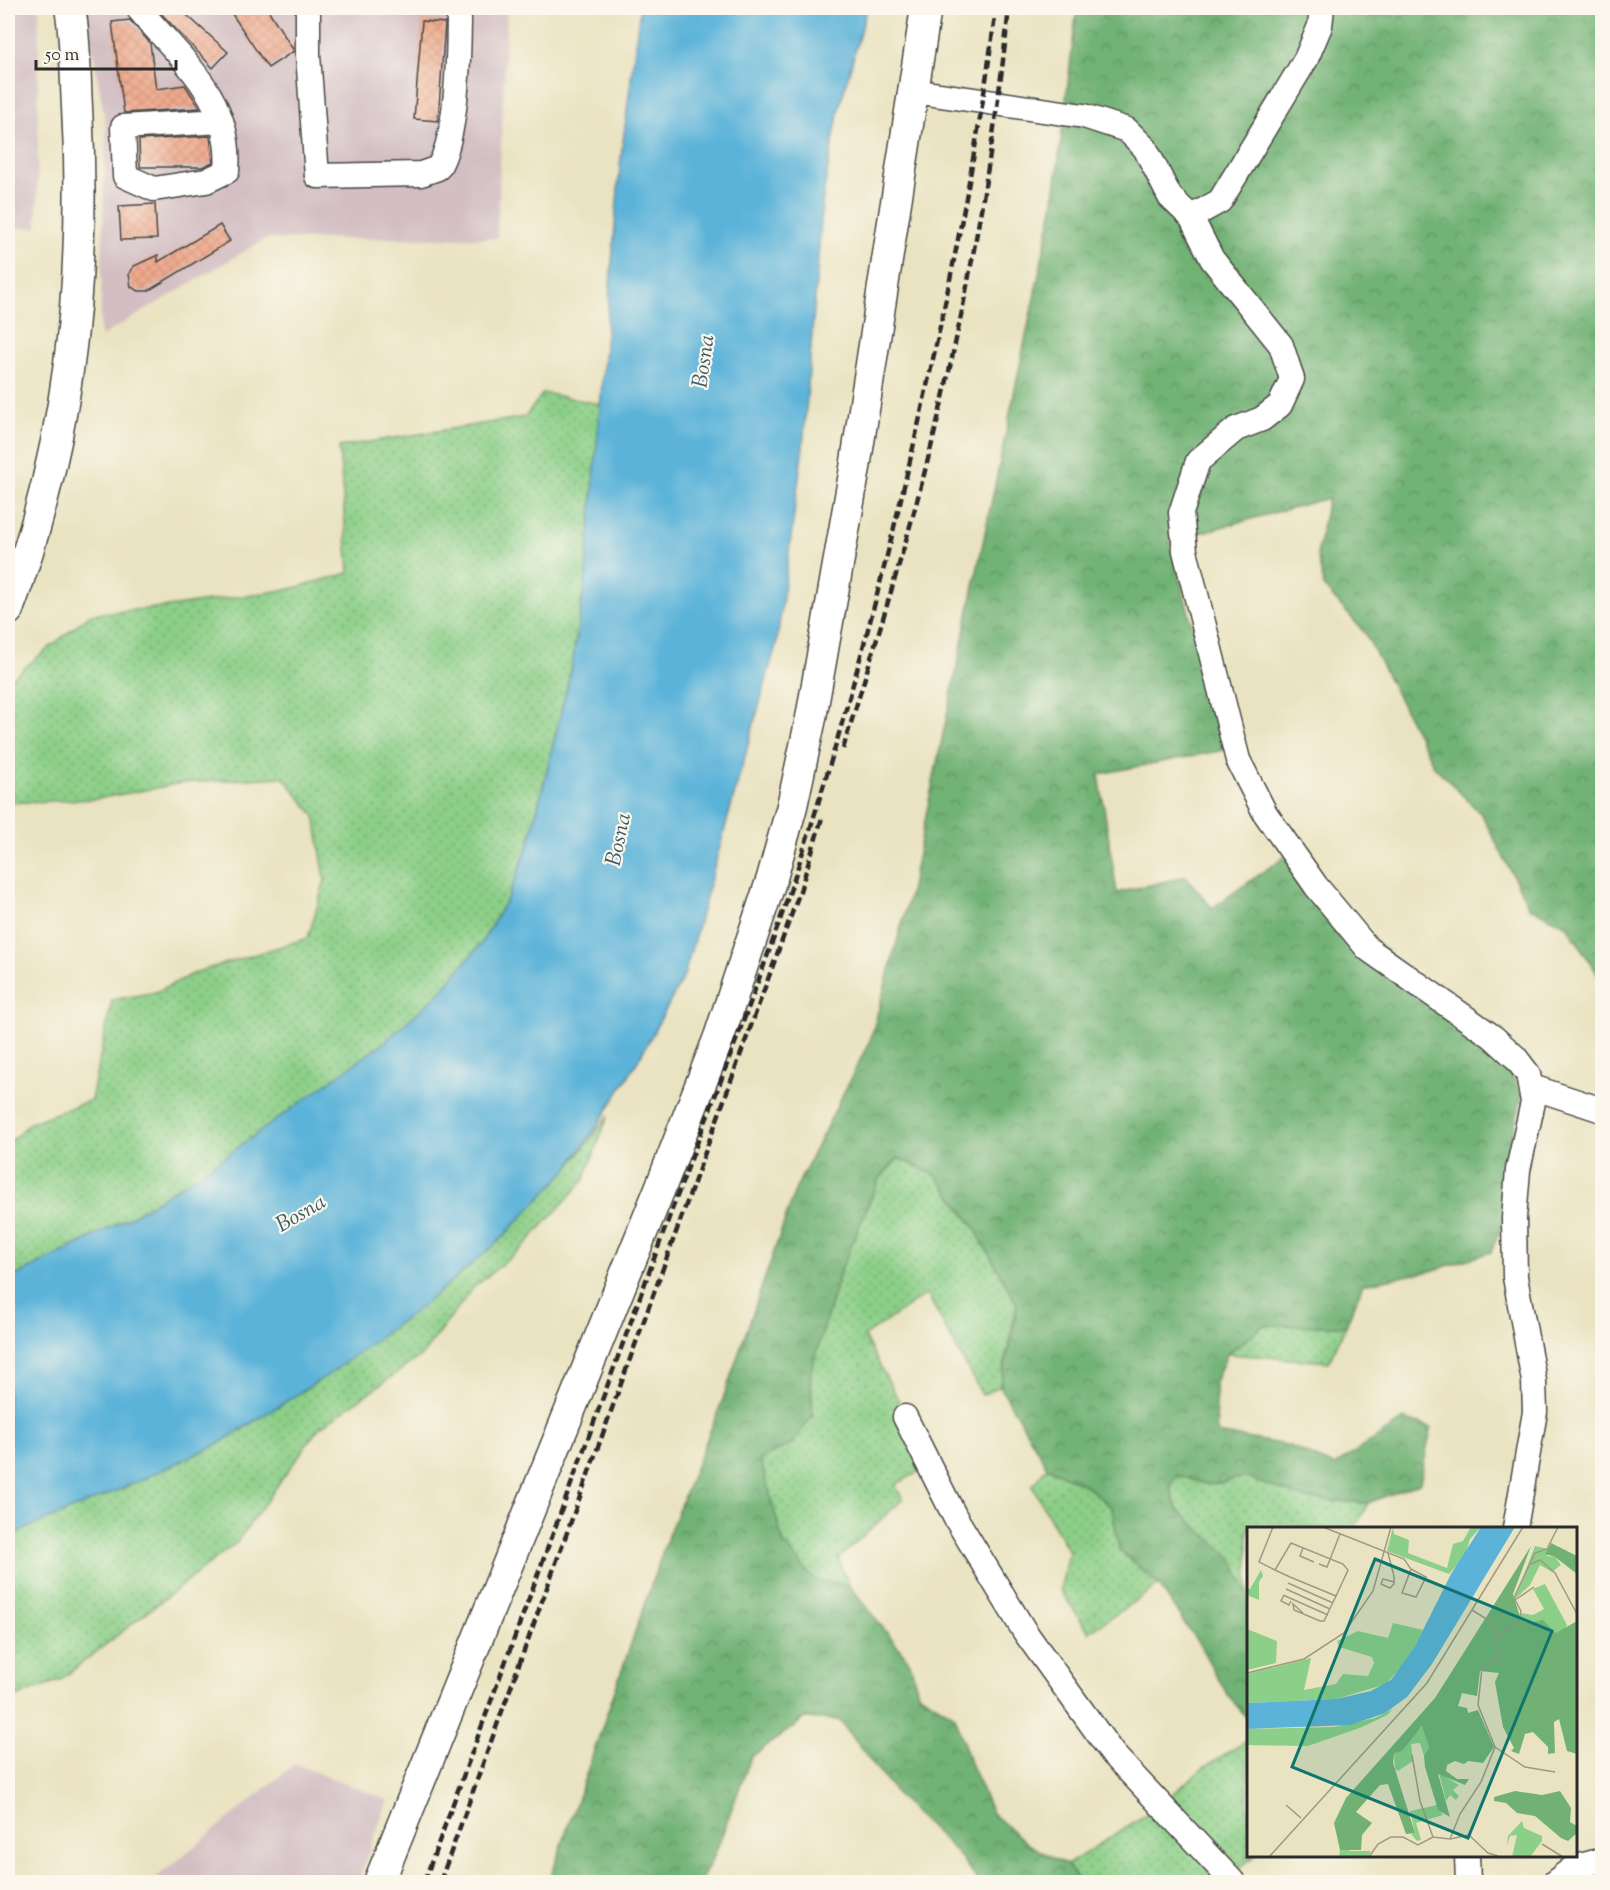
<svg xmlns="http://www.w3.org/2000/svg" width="1610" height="1890" viewBox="0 0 1610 1890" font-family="'Sorts Mill Goudy',serif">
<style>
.industrial{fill:#d2bec3}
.grass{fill:url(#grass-dots);stroke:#5c7d5a;stroke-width:1.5}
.forest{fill:url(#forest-crowns);stroke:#4e6e50;stroke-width:1.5}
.water{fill:#5cb3d9;stroke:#446f82;stroke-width:1.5}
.building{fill:url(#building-cross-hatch)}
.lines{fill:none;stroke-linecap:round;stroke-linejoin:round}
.minor-casing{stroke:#484742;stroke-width:27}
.major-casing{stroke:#484742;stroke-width:33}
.minor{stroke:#fff;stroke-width:24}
.major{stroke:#fff;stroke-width:30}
.rail{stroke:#2b2b2b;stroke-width:4.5;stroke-dasharray:9 4.5;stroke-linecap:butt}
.labels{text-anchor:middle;stroke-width:4.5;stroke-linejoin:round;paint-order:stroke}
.water-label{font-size:22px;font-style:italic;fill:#3c5b68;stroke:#fbf7ec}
.inset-road{fill:none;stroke:#9e9985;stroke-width:1.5}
.view{fill:#0f766e;fill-opacity:0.15;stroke:#0f766e;stroke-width:3}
.inset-edge{fill:none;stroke:#2b2b2b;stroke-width:3}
</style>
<defs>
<pattern id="grass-dots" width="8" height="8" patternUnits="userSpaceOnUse" patternTransform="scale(1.5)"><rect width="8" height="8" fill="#8ccf88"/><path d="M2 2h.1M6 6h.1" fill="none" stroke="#73a86f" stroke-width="1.8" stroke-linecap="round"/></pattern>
<pattern id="forest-crowns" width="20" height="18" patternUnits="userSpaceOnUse" patternTransform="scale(1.5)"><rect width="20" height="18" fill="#71b274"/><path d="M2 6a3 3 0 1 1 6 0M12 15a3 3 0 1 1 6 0" fill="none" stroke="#5d915f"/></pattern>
<pattern id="building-cross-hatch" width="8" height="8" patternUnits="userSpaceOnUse" patternTransform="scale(1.5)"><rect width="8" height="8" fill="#efaa8d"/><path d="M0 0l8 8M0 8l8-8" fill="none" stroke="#cd927a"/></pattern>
</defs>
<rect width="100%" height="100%" fill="#fbf7ec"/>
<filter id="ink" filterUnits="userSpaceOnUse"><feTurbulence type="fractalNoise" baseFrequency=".0167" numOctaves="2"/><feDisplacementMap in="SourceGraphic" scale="12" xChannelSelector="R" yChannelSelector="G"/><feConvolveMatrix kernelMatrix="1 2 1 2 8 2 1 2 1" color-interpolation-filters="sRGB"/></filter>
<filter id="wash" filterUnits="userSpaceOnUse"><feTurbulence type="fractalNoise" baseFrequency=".008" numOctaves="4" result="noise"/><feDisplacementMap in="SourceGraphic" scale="24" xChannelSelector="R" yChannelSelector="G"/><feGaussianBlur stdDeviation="1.35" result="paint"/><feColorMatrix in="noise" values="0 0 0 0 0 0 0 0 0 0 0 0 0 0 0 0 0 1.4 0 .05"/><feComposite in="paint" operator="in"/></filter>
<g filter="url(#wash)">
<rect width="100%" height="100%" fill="#eae3c1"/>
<g class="industrial">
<polygon points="8,8 39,8 37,228 8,228"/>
<polygon points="85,8 507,8 497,238 265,239 100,337 106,125"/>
<polygon points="295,1764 388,1800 358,1882 151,1882"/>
</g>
<g class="grass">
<polygon points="1332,8 1415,8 1403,16 1335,13"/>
<polygon points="543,393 601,404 586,576 572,666 528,847 508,897 481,944 441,991 385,1042 303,1102 206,1170 129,1218 8,1280 8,1144 30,1123 91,1100 112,1000 156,992 197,972 308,938 325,880 315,816 283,777 183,783 96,799 8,803 8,681 91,614 168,607 290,589 349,573 339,447 525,417"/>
<polygon points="608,1116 584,1180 523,1247 473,1288 422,1355 318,1429 237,1542 60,1680 8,1700 8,1536 123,1488 218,1444 328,1375 421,1307 498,1242 564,1173"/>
<polygon points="898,1158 936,1175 973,1225 1017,1304 1000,1386 982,1395 927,1294 864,1336 933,1464 895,1485 903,1499 838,1559 849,1585 814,1580 783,1542 760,1459 792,1444 813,1415 810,1374 840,1272 879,1179"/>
<polygon points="1264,1325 1346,1326 1329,1362 1227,1354"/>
<polygon points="1047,1467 1088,1487 1112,1508 1119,1549 1159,1585 1089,1632 1060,1590 1069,1552 1032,1486"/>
<polygon points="1177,1475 1209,1485 1244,1477 1307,1499 1368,1503 1355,1528 1248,1528 1248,1597 1234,1561 1177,1509 1170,1486"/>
<polygon points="1248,1740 1248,1856 1255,1856 1221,1882 1080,1882 1067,1865 1150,1812 1206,1766"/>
</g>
<polygon class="forest" points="1077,8 1332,8 1335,13 1403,16 1415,8 1602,8 1602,981 1567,926 1529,907 1482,815 1434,766 1365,633 1324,587 1317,555 1328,498 1170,541 1225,750 1099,774 1117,893 1186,876 1212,908 1284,857 1502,1058 1522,1095 1509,1148 1507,1213 1491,1252 1431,1271 1363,1284 1346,1326 1264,1325 1227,1354 1215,1382 1217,1433 1287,1445 1334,1466 1404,1419 1431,1428 1420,1483 1368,1503 1307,1499 1244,1477 1209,1485 1177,1475 1170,1486 1177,1509 1234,1561 1248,1597 1248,1719 1227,1694 1200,1646 1159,1585 1119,1549 1112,1508 1088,1487 1047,1467 1000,1386 1013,1332 1017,1304 973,1225 936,1175 898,1158 879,1179 840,1272 810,1374 813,1415 792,1444 760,1459 783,1542 814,1580 849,1585 910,1662 918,1693 955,1716 970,1763 992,1813 1029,1845 1067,1865 1080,1882 979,1882 957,1853 898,1796 839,1720 806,1718 751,1757 715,1854 700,1882 549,1882 669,1533 723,1399 796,1188 871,1038 909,897 1053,207"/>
<polygon class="water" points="640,8 867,8 839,109 823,195 803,447 777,641 684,976 639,1059 598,1125 564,1173 498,1242 421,1307 328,1375 218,1444 123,1488 8,1536 8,1280 129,1218 206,1170 385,1042 441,991 481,944 508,897 528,847 546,775 572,666 586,576 620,165"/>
<g id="blocks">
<g class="building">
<polygon points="156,8 179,8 228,52 213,68"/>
<polygon points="228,8 267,8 294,51 268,68"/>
<polygon points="130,20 150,43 156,89 185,85 200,108 124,113 112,22"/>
<polygon points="422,21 445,23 438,121 414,119"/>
<polygon points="210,136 213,162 202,167 140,167 139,140"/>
<polygon points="155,204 157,239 121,240 119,206"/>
<polygon points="220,225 230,241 148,291 139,291 131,287 129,274 134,266 158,255 158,262"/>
</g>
</g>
</g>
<g filter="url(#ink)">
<use href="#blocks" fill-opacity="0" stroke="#484742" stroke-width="1.5"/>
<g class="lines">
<g class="minor-casing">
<g id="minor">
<path d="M138,8c42,51 95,90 89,163l-21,10 -52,8 -29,-13 -2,-49 98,-6"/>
<path d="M308,8v47l9,121 104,-2 17,-6c20,-31 21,-123 21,-160"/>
<polyline points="1322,8 1320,26 1306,59 1220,201 1191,217 1212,259 1281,345 1292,379 1280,405 1262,419 1236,429 1198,461 1181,513 1185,551 1238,760 1265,813 1316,886 1368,949 1493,1037 1515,1057 1528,1074 1533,1102 1518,1170 1514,1218 1515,1277 1534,1381 1535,1412 1515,1528"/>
<polyline points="913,91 1084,116 1127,130 1145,148 1170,197 1191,217"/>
<polyline points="1532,1087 1602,1110"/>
<polyline points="905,1417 955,1517 1025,1632 1113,1754 1233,1882"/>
<polyline points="1467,1856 1468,1882"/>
<polyline points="1555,1882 1573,1868 1602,1860"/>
</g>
</g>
<g class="major-casing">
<g id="major">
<path d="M8,610c61,-164 79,-328 69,-503 -2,-33 -1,-67 -7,-99"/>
<polyline points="379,1882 661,1186 719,1037 772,878 792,806 811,718 855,468 926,8"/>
</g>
</g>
<use href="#minor" class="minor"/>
<use href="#major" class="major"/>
<g class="rail">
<path d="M843,749c32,-105 66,-211 92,-318 34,-139 59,-281 74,-423"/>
<path d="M424,1882c80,-216 160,-432 239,-648 42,-114 88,-228 127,-343 55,-165 99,-334 137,-505 28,-125 53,-251 69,-378"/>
<polyline points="440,1882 800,891 822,818"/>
</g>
</g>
</g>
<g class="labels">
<g class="water-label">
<text transform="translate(702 361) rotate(-82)" y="8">Bosna</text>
<text transform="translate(617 839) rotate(-78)" y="8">Bosna</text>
<text transform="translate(300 1212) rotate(-30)" y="8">Bosna</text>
</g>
</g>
<g transform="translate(1247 1527)">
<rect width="330" height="330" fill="#eae3c1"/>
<path d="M146,0l1,7 15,6 -1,13 39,15 6,-24 10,-3 8,-14h10l-11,12 -5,17 -16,18 -62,-23zM288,19l14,3 -2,7 8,1 6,8 -9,7 -12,-7 -10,20 -16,15zM14,43l2,6 -4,6v18l-12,-5v-7l3,1zM298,57l22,41 -3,6 -8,2 -35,-13 -1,-7 13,2 11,-6 -11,-20zM146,96l30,7 -14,28 -23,26 -50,15 -89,4v-29l64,-16 -7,32 32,-6 7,-10 25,2 6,-13 -2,-6 -33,-10 -2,-6 21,-10 30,7zM146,182l-6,6 -25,12 -54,19 -61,-1v-16l88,-2 40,-9zM176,199l6,21 -5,9 -4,-13 -9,1 2,17 -15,10 -3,-2 -1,-16zM192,246l20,12 -6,5 6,6 -3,4 -6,-5 -4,6zM190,278l6,10 -27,8 5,17 -4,1 -6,-7 4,-1 -5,-22zM275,294l2,7 18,8v5l-12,16h-18l5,-22 -7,1 -3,9 1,-9zM99,321l4,3h21l-3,6h-29l1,-7z" fill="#8ccf88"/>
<path d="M304,16l26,13v18l-22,-17 -10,-3zM284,19l-18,48 8,26 8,3 14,-3 13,13 21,-12v133l-10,-3 -8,-32 -5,3 1,31 -7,1v-7l-15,-15 -8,2 -6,20 -8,-3 3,-3 -11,-21 -8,-45 4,-9 -19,-2 -3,25 -15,-3 -4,13 9,2 1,5 10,-3 16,37 -11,16 -15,-2 -4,3 -9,-3 -8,4 -1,6 11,8h12l-4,6 -27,-11 12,43 -12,-7 -3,-10 -10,-33 -1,-11 5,-9 -7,-21 -20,25 -8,2 -1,10 22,70 -9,1 -18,-50 -8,1 -24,27 16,11 -10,12 -1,15h-21l-6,-27 12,-25 89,-100zM268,264l27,4 18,-4 11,17 -1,14 7,4v7l-9,8 -7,-3 -26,-22 -18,-3 -11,-10 -12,-2v-4z" fill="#71b274"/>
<path d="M0,102l30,12 -1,22 -29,7z" fill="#8ccf88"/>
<path d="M234,0h34l-83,137 -25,33 -22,16 -35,12 -103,4v-26l89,-4 35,-8 20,-11 23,-32 37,-74z" fill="#5cb3d9"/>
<path class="inset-road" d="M26,0l-14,35 16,8 15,7 46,19 12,-26 -5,-6 -52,-21 -16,27M76,0l81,32 7,10 -9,24 14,4 10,-20 -15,-8M56,21l-3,8 14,6M141,26l6,23v8l-4,4 -9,-4 2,-5 11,3M72,37l8,3 13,-33M284,37l9,-4 15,13 22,41M41,56l45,20M39,62l44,20M36,68l45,20M37,68l-3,6 8,4 2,-4M268,73l19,-13M225,83l21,13 3,13M56,86l-10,-9 1,6 26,11h4l12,-25M0,146l57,-14 40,-26 29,-42 18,-64M248,220l30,20 30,5M165,228l8,46 13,36M39,278l15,13M203,312l19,-4 19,18 10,3M295,317l21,13M22,330l158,-174 96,-156M122,330l9,-13 13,-7h12l15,8 15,-8 17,2 10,-25 21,-32 14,-35 -17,-42 4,-37 18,-10 -4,-22 23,-15 2,-10 -7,-13 3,-7 18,-38 12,-4 11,-22"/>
<path class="view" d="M128,32l177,72 -84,207 -176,-71z"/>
<rect width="330" height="330" class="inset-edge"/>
</g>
<rect width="1610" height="1890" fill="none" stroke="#fbf7ec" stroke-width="30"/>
<path d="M36 60v9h140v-9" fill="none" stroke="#2b2b2b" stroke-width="3"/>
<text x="45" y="60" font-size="18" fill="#2b2b2b" stroke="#fbf7ec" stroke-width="4.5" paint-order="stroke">50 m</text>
</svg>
